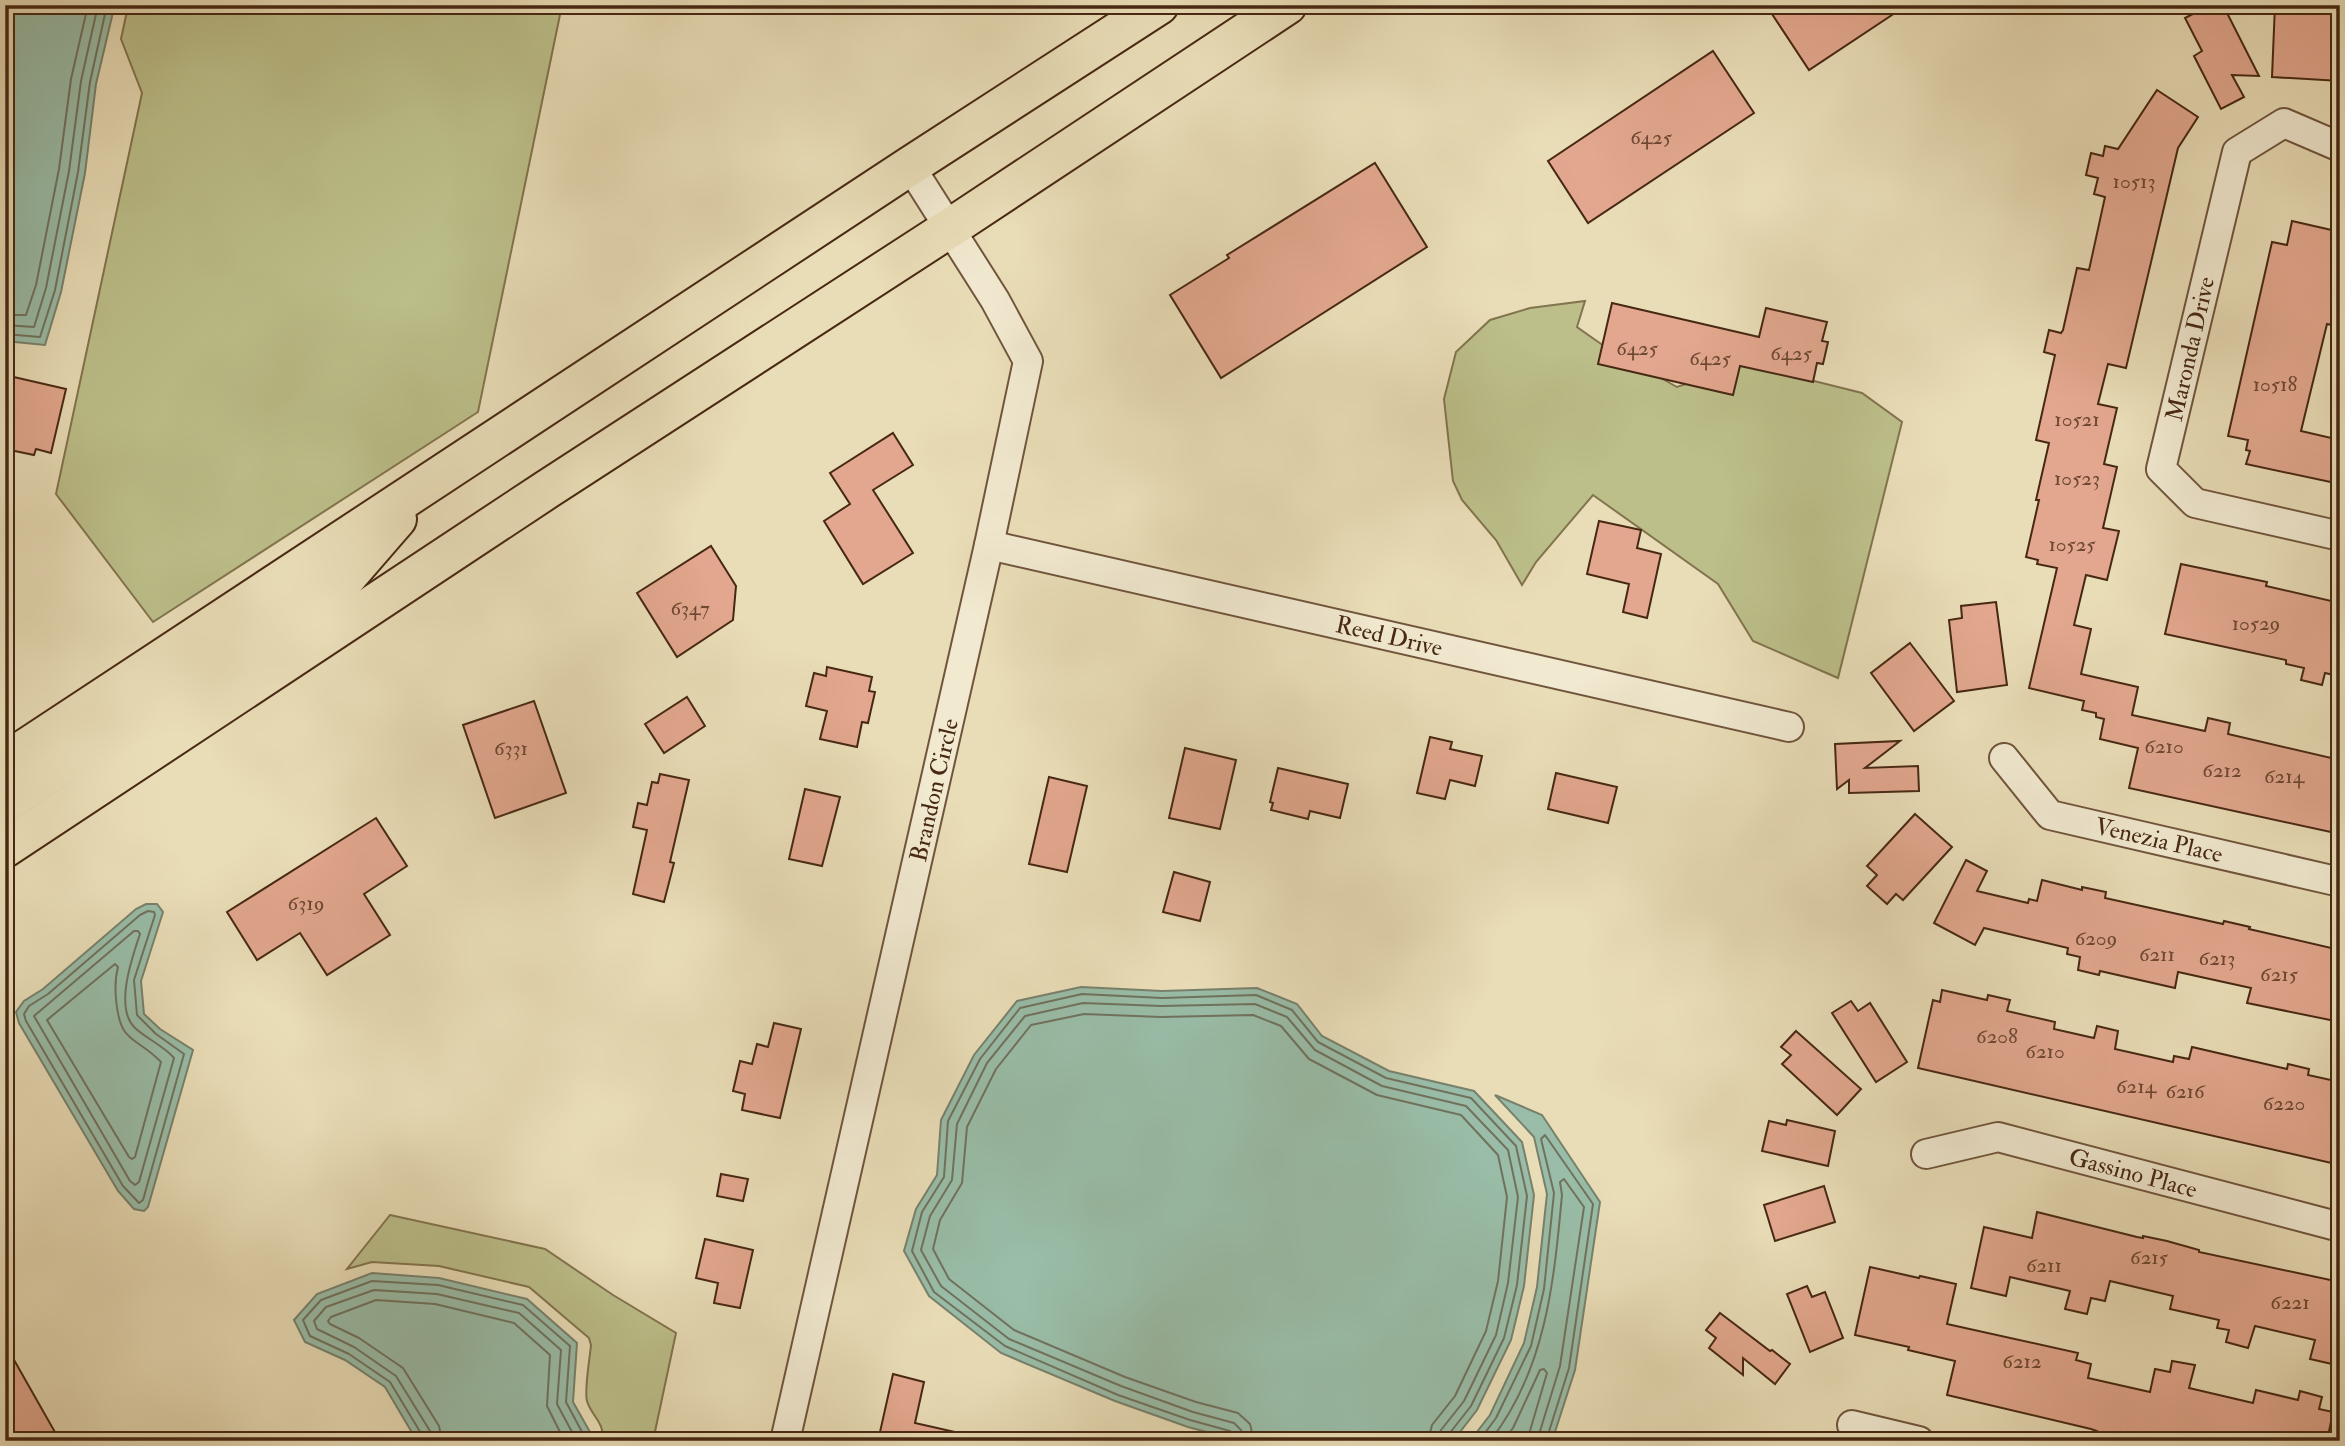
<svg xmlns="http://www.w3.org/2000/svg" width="2345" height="1446" viewBox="0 0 2345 1446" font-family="'IM FELL Double Pica',serif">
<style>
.green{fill:#bcbf8a;stroke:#82744e;stroke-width:2}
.water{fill:#99bda8;stroke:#78816c;stroke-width:2}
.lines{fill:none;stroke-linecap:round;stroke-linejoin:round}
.shore{stroke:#70725e;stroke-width:2}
.building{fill:#e2a78e;stroke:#472813;stroke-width:2}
.minor-casing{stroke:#70553c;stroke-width:32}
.primary-casing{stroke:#472813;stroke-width:42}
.minor{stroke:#f1e9d0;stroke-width:28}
.primary{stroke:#e9ddb7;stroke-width:38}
.labels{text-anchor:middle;stroke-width:6;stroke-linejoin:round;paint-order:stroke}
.number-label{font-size:21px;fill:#6e4832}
.street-label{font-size:24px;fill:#472813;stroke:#f1e9d0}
</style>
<rect width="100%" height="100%" fill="#e9ddb7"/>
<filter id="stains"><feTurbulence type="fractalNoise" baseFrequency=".00286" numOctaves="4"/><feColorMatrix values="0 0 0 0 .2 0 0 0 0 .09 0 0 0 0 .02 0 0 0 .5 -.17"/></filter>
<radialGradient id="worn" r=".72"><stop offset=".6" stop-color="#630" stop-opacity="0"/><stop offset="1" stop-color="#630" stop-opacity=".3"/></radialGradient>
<g class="green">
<polygon points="126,5 562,5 478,412 153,622 56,494 142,93 121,39 127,11"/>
<polygon points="1585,301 1577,327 1604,346 1677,387 1746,364 1862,393 1902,422 1838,678 1753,641 1718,584 1593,495 1536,562 1522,585 1496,540 1462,500 1453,481 1444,399 1456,352 1490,320 1530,308"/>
<path d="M390,1215l155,34 68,46 63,38 -23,108h-52c6,-17 -10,-25 -14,-40 -3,-11 3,-44 4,-56l-2,-7 -60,-51 -90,-21 -67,-4 -25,7z"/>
</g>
<g class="water">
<polygon points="5,5 113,5 114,8 96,84 85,173 61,292 45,345 5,341"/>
<polygon points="146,904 157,904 163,912 141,981 144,1014 160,1029 193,1050 148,1207 144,1211 134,1209 118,1191 19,1023 16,1012 24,1001 43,989 136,909"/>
<polygon points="1081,987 1162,991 1257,988 1297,1004 1322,1036 1389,1071 1474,1091 1522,1142 1534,1195 1524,1286 1511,1340 1477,1410 1453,1441 1240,1441 1188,1427 1115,1401 1001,1353 929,1296 904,1251 916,1209 937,1175 941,1120 974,1055 1017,1001"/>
<polygon points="1495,1095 1542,1115 1600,1202 1575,1370 1552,1441 1470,1441 1490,1415 1524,1343 1537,1287 1547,1194 1534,1137"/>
<polygon points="372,1273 439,1278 527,1299 577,1343 573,1402 590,1432 586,1441 417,1441 385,1387 345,1360 305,1342 294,1320 317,1294"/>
</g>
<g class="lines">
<g class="shore">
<polyline points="5,315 26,315 36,285 59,169 71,79 88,5"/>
<polyline points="5,325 34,327 46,288 69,171 81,81 98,5"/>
<polyline points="5,334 40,337 55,290 78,172 90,82 107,5"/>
<polygon points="148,911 154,912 155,915 134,980 137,1015 156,1034 184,1054 143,1200 139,1203 123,1186 26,1021 24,1014 29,1006 48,994 140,915"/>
<path d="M134,931h4l2,3c-8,24 -26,74 -5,94 12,11 29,18 39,30l-35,124 -4,3 -5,-4 -96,-165z"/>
<path d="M115,964l3,3c-3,11 -3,21 -2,32 4,46 19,36 45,63l-26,95 -3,2 -3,-2 -82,-137z"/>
<polyline points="423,1441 422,1435 390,1382 349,1354 310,1336 303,1320 321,1300 372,1281 438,1285 523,1305 570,1346 566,1402 582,1432 580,1441"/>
<polyline points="432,1441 430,1431 396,1376 354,1347 317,1329 314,1321 326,1307 374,1290 437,1294 519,1313 561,1350 557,1404 572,1432 572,1441"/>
<polyline points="442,1441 439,1426 403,1368 359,1338 330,1324 328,1321 331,1317 376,1300 435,1304 514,1323 550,1355 547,1406 561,1434 561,1441"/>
<polyline points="1235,1441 1234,1435 1230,1431 1190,1420 1118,1395 1005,1346 934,1292 912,1251 922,1212 944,1177 948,1121 980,1059 1020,1008 1082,994 1162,998 1256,995 1292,1010 1318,1042 1386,1078 1471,1098 1516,1146 1527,1196 1517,1285 1504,1338 1471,1406 1449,1434 1448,1441"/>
<polyline points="1244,1441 1241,1430 1234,1423 1193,1412 1121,1386 1009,1339 941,1286 921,1250 930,1216 952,1180 957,1124 987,1063 1025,1016 1083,1003 1161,1006 1255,1004 1287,1017 1315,1050 1382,1086 1466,1106 1508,1150 1518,1197 1508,1283 1496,1335 1464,1401 1441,1430 1439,1441"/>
<polyline points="1254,1441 1250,1424 1238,1413 1196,1402 1125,1377 1014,1330 949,1279 933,1249 940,1220 962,1183 967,1127 996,1069 1031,1025 1084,1014 1161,1017 1253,1015 1281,1026 1309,1059 1377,1095 1461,1115 1498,1155 1507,1197 1498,1281 1486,1331 1455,1396 1432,1425 1428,1441"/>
<polyline points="1479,1441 1496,1418 1531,1346 1544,1289 1554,1193 1541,1139 1545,1135 1593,1204 1569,1368 1546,1441"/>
<path d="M1490,1441c56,-71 64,-160 72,-246l-2,-13 4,-3 20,28 -24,159 -23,75"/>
<polyline points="1503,1441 1513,1428 1540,1370 1544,1369 1547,1373 1527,1441"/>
</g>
</g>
<g class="building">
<polygon points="1766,5 1907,5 1809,70"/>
<polygon points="2210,5 2223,5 2259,76 2232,75 2244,97 2221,109 2194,56 2202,51 2185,18"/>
<polygon points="2275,5 2340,5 2340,81 2272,77"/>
<polygon points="1713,51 1754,113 1588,223 1548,161"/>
<polygon points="2157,90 2198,117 2178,148 2126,368 2108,364 2098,404 2117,408 2104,464 2117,467 2103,528 2119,531 2107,580 2086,575 2074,625 2091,629 2081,674 2138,687 2132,715 2205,731 2208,718 2230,723 2228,734 2340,760 2340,834 2129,788 2138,748 2100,739 2104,719 2096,717 2096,713 2082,710 2084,701 2029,688 2057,568 2037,564 2038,560 2026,557 2039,500 2036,500 2049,443 2036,440 2055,355 2044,352 2049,330 2061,333 2063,330 2077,268 2089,270 2105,197 2094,194 2098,178 2086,175 2091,153 2103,156 2105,146 2118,149"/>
<polygon points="1375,163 1427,247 1221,378 1170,295 1229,258 1227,255"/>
<polygon points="2292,221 2336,231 2335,234 2340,235 2340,267 2332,299 2340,301 2340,327 2327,324 2301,431 2340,440 2340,484 2246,464 2250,451 2246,450 2248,440 2228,436 2272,242 2287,245"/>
<polygon points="1612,303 1759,337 1766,308 1827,322 1822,341 1828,342 1823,364 1817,363 1813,382 1740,366 1733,395 1598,364"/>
<polygon points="5,375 66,389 51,453 36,449 34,455 5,449"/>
<polygon points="893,433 913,465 873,490 913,553 863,584 824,521 850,504 830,473"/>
<polygon points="1599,521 1641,530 1637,548 1661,554 1647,618 1623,612 1629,584 1587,574"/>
<polygon points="711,546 736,586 733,620 677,657 637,593"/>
<polygon points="2181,564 2267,582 2266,586 2340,603 2340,649 2334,675 2325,673 2322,685 2301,680 2304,668 2286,664 2286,660 2165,634"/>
<polygon points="1996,602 2007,685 1957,692 1949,620 1962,618 1961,606"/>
<polygon points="1910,643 1954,701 1914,731 1871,673"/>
<polygon points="827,667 872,677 869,691 875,692 868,723 862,722 857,747 820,739 827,711 806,706 814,673 826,676"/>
<polygon points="687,697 705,726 664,753 645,724"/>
<polygon points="534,701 566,793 495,818 463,725"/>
<polygon points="1430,737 1452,742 1450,749 1482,756 1475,786 1450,780 1445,799 1417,793"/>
<polygon points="1900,741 1865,768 1918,766 1919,791 1849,793 1849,780 1837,789 1835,744"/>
<polygon points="1185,748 1236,760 1220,829 1169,818"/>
<polygon points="1278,768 1348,784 1340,818 1310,811 1308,819 1271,810 1273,803 1270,802"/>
<polygon points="1556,773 1617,787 1608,823 1548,809"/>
<polygon points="660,774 689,780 670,862 674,863 664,902 633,894 647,830 633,827 638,803 647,805 652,782 658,783"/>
<polygon points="1049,777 1087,786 1067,872 1029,864"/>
<polygon points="805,789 840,797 822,866 789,859"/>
<polygon points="1915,814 1952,847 1903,900 1896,894 1887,904 1867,886 1877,875 1867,866"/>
<polygon points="376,818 407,866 364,894 390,935 327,975 300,933 257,960 227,912"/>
<polygon points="1966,860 1987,871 1977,891 2028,903 2029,899 2037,901 2042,880 2082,890 2082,887 2106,892 2105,898 2223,924 2224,921 2250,927 2249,929 2340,950 2340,1022 2247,1003 2251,988 2178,972 2175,988 2100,971 2099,975 2078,970 2080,957 2067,954 2068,948 1984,928 1975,945 1934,923"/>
<polygon points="1174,872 1210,882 1200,921 1163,912"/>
<polygon points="1942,990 1987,1000 1988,995 2010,1000 2007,1011 2055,1022 2054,1029 2094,1038 2097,1026 2118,1031 2115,1049 2173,1062 2174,1056 2189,1059 2192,1047 2287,1069 2288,1064 2309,1069 2308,1075 2340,1082 2340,1165 1918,1068 1933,1000 1940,1002"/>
<polygon points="1851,1001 1858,1011 1870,1003 1907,1062 1876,1082 1832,1013"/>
<polygon points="774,1023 801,1029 780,1118 742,1110 745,1094 733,1091 740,1061 752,1064 757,1044 768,1047"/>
<polygon points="1796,1031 1861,1089 1837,1115 1782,1064 1791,1055 1781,1047"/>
<polygon points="1787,1120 1835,1131 1828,1166 1762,1151 1769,1121 1786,1125"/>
<polygon points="721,1174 748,1179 743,1201 717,1196"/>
<polygon points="1824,1186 1835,1222 1775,1241 1764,1205"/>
<polygon points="2037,1212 2137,1237 2143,1238 2143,1236 2167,1241 2199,1250 2199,1252 2340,1282 2340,1353 2335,1351 2332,1364 2310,1359 2315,1340 2255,1326 2248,1348 2226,1342 2229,1330 2217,1328 2219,1320 2170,1309 2173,1296 2110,1281 2105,1301 2091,1298 2087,1314 2065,1309 2070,1291 2010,1277 2006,1296 1971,1288 1984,1227 2032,1238"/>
<polygon points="705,1239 753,1250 740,1308 714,1303 718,1283 696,1278"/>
<polygon points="1870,1267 1919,1278 1920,1276 1956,1284 1947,1324 2078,1353 2076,1360 2091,1364 2088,1378 2150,1392 2155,1369 2170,1372 2172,1361 2195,1365 2189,1388 2253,1403 2256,1390 2298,1400 2300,1391 2322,1397 2319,1409 2333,1412 2327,1441 2157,1441 2121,1432 2119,1438 2096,1433 2097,1431 2091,1429 1947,1395 1955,1361 1908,1350 1909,1347 1855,1335"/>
<polygon points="1807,1286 1812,1297 1825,1292 1843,1338 1810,1352 1787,1294"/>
<polygon points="1720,1313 1770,1351 1772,1350 1790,1364 1775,1384 1743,1358 1743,1375 1709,1348 1716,1338 1706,1330"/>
<polygon points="5,1344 60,1441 5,1441"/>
<polygon points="893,1374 924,1382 915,1423 955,1432 954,1441 878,1441"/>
</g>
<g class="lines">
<g class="minor-casing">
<g id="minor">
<polyline points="2340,147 2284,123 2237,152 2161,469 2195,503 2340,536"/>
<polyline points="989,545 1789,727"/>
<polyline points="2004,758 2050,815 2340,882"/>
<polyline points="1926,1154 1998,1137 2340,1227"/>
<polyline points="1852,1425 1919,1441"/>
<polyline points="785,1441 989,545 1028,361 995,300 910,166"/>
</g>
</g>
<g class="primary-casing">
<g id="primary">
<polyline points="5,762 910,166 1159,5"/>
<polyline points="5,803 345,579 397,519"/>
<polyline points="5,848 546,490 950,228 1287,5"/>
</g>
</g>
<use href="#minor" class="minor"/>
<use href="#primary" class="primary"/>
</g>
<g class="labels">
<g class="number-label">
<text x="1651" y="144">6425</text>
<text x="2134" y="188">10513</text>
<text x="1637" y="355">6425</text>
<text x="1791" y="360">6425</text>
<text x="1710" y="365">6425</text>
<text x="2275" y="391">10518</text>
<text x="2077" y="426">10521</text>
<text x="2077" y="485">10523</text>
<text x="2072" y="551">10525</text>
<text x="690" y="615">6347</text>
<text x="2256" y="630">10529</text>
<text x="2164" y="753">6210</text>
<text x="511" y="755">6331</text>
<text x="2222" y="777">6212</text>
<text x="2284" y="783">6214</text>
<text x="306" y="910">6319</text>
<text x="2096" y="945">6209</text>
<text x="2157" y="961">6211</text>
<text x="2217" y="965">6213</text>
<text x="2279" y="981">6215</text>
<text x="1997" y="1043">6208</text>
<text x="2045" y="1058">6210</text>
<text x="2136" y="1093">6214</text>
<text x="2185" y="1098">6216</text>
<text x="2284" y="1110">6220</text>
<text x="2149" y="1264">6215</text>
<text x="2044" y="1272">6211</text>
<text x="2290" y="1309">6221</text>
<text x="2022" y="1368">6212</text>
</g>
<g class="street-label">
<text transform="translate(2190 349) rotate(-77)" y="8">Maronda Drive</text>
<text transform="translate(1389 636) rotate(13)" y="8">Reed Drive</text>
<text transform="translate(934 790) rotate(-77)" y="8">Brandon Circle</text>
<text transform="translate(2159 840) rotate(13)" y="8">Venezia Place</text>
<text transform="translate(2133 1173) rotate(15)" y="8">Gassino Place</text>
</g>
</g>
<rect width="2345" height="1446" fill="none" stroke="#e9ddb7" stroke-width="28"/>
<rect x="7" y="7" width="2331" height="1432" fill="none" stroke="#472813" stroke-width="3.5"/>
<rect x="14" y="14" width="2317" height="1418" fill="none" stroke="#472813" stroke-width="2"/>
<rect width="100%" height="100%" filter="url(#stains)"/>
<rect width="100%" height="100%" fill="url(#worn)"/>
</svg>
